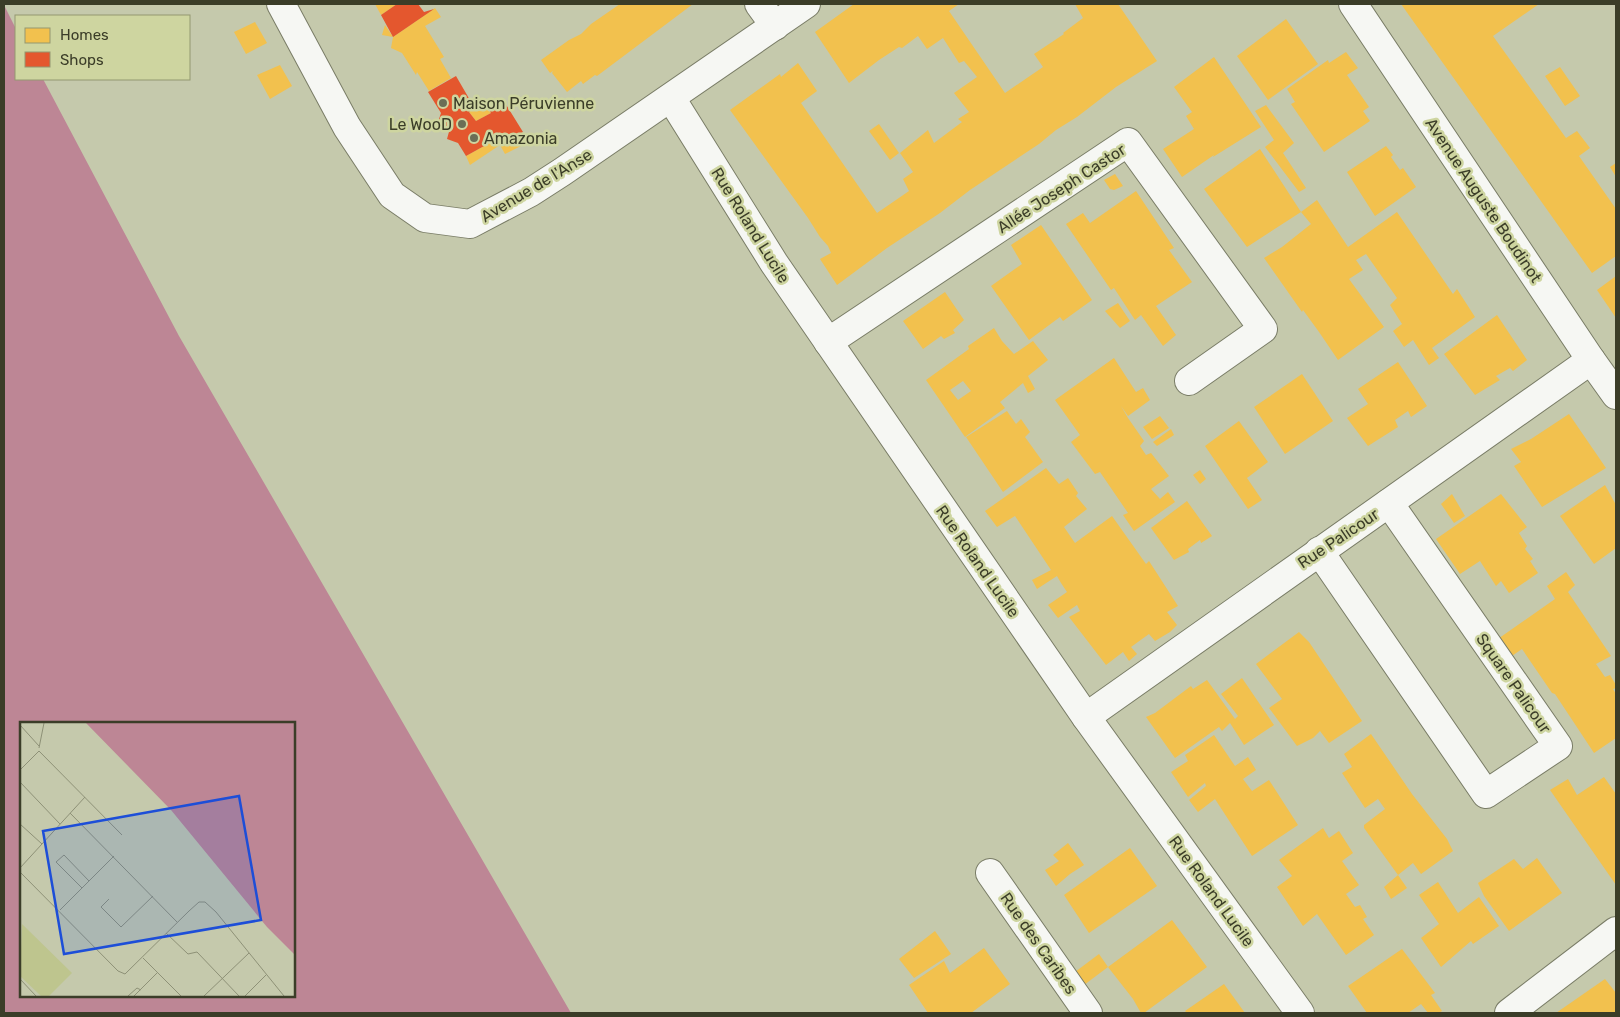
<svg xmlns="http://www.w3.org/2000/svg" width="1620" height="1017" viewBox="0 0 1620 1017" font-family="Rubik,sans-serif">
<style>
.water{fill:#bd8695;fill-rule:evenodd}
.homes{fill:#f2c14e;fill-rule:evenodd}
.shops{fill:#e4572e}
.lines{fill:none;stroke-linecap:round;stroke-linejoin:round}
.minor-casing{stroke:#797c66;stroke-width:30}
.minor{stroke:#f6f7f3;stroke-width:28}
.poi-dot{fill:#6b6e56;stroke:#ced5a0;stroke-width:2}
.labels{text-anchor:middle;stroke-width:5;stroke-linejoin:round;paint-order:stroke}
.poi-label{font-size:16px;fill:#3b3d28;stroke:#ced5a0;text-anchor:start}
.street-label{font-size:16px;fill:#3b3d28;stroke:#ced5a0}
.inset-road{fill:none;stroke:#8e9177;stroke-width:1}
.view{fill:#1d4ed8;fill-opacity:0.15;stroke:#1d4ed8;stroke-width:2.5}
.inset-edge{fill:none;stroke:#3b3d28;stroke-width:2.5}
</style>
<rect width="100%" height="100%" fill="#c5c9ac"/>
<path class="water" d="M4,5l12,24v50h27l136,257 392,677h-567zM21,723h273v273h-273z"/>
<g class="homes">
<polygon points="375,4 397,4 381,15"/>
<polygon points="620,4 693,4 597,76 595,75 583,84 581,81 567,92 552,73 553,71 550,73 541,60 569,40 581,34 591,24"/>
<polygon points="854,4 959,4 949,11 1005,93 1043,67 1034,54 1064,34 1063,33 1083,18 1075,4 1118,4 1157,61 1116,87 1077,117 1056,130 1039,144 970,190 940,213 887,248 837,285 820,259 831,253 828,246 820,237 808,218 730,110 780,74 781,77 798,63 817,91 801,103 877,213 909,191 903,179 913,172 900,153 928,130 934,143 962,122 958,119 969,112 954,93 977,77 964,61 959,63 943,38 927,49 918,36 902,48 899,47 879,60 849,83 815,32"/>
<polygon points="1401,4 1539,4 1493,36 1566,138 1577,131 1590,148 1579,156 1616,209 1616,256 1592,273"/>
<polygon points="435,8 441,17 425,26 444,57 440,59 451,78 429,91 417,72 416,75 402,53 391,48 393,37"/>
<polygon points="1286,19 1318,64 1268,100 1237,56"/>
<polygon points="255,22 267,43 246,54 234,32"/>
<polygon points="385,25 393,37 382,35"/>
<polygon points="1346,52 1358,68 1347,75 1369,107 1363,111 1370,121 1324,152 1291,104 1295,102 1287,89 1328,60 1329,63"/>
<polygon points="1214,57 1261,127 1213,157 1214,155 1182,177 1163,149 1194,129 1186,116 1192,112 1174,87"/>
<polygon points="280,65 292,86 270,99 257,75"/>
<polygon points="1560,67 1580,96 1565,106 1545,76"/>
<polygon points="1266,105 1294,143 1283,153 1306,188 1299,192 1265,147 1274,140 1255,111"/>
<polygon points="474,107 478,111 487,107 491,113 476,121 469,112"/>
<polygon points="879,124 899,153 890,160 869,131"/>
<polygon points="504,135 517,137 521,146 505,154 500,145 470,165 466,156"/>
<polygon points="1386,146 1393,155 1391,157 1400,170 1403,168 1416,187 1375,216 1347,172"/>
<polygon points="1260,149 1301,212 1317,200 1348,247 1397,212 1453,294 1457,289 1475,317 1432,348 1439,358 1429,365 1413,340 1404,347 1393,331 1402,324 1390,305 1397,298 1366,254 1356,260 1363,270 1349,279 1384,327 1338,360 1319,332 1303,310 1302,312 1264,258 1282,247 1311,224 1301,212 1247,247 1204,189"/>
<polygon points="1616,163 1616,177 1610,167"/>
<polygon points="1115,174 1123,186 1114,190 1110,189 1104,180"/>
<polygon points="1136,191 1174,248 1169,250 1192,282 1156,306 1176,335 1163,346 1141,315 1135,320 1114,288 1111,290 1066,224 1083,213 1090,223"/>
<polygon points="1041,225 1092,300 1063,321 1060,317 1029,340 991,286 1022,264 1011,245"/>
<polygon points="1616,276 1616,318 1597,290"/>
<polygon points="945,292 964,320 953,330 955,333 944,339 941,336 923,349 903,321"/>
<polygon points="1118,303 1130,321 1120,328 1105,311"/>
<polygon points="1497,315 1527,360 1513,371 1510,368 1496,376 1500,380 1475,395 1444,354"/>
<path d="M994,328l8,13 12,13 19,-13 15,19 -20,16 7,13 -7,4 -5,-10 -23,19 5,6 -40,29 -39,-57 43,-31 -1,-3zM963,381l8,10 -13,9 -8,-10z"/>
<polygon points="1114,358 1136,392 1143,388 1150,400 1128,416 1121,406 1128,418 1144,441 1140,446 1146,455 1151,453 1169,476 1151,489 1160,499 1168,492 1175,502 1134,531 1123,515 1128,513 1100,472 1095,474 1071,442 1080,435 1055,400"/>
<polygon points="1398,362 1427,406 1411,417 1408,411 1395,420 1398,427 1368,446 1347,418 1368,404 1358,389"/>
<polygon points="1302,374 1333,421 1285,454 1254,407"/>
<polygon points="1007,411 1016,424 1021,419 1030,432 1025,437 1043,462 1003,492 966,437"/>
<polygon points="1569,414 1606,468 1542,507 1514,466 1521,462 1511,449 1531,439"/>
<polygon points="1160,416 1169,428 1152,439 1143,427"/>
<polygon points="1239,421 1268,462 1247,478 1262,500 1248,509 1205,446"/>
<polygon points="1171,429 1174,435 1157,446 1153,442"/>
<polygon points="1046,468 1059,484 1068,478 1078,493 1076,496 1087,509 1064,527 1075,543 1112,516 1146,564 1149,561 1178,606 1167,612 1177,625 1170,632 1155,641 1149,634 1131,647 1137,654 1129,661 1123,652 1106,665 1069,617 1080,611 1077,605 1058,618 1048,605 1067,592 1061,583 1057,576 1037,589 1032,580 1051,570 1015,516 997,527 985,511"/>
<polygon points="1200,470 1206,479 1200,484 1193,475"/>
<polygon points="1605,485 1616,505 1616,548 1594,564 1560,516"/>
<polygon points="1452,494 1465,516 1454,523 1441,504"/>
<polygon points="1501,494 1527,527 1519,533 1527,546 1525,549 1533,559 1530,561 1538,573 1509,593 1501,581 1496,586 1480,561 1460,574 1436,539"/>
<polygon points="1187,501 1212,536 1201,543 1200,540 1188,549 1189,552 1174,560 1151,528"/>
<polygon points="1566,572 1575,585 1568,592 1611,656 1596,664 1605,677 1610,675 1616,685 1616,688 1613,689 1616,694 1616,738 1594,753 1555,694 1552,693 1522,649 1506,660 1495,641 1555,599 1547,586"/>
<polygon points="1299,632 1309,642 1362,721 1329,743 1320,731 1313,738 1297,746 1269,708 1282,699 1256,664"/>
<polygon points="1242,678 1274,725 1244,745 1230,723 1222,731 1219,727 1175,758 1146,717 1155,713 1191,686 1193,689 1207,680 1235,719 1238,716 1221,694"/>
<polygon points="1371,734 1412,794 1447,839 1453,851 1421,874 1413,863 1398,875 1364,828 1364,825 1385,809 1378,799 1365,808 1342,773 1352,767 1344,754"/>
<polygon points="1214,735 1235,766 1248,757 1256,770 1243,779 1252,791 1269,780 1298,825 1252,856 1215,799 1198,812 1189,800 1206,786 1205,783 1188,797 1171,772 1188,761 1185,755"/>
<polygon points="1604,777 1616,794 1616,885 1550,790 1568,779 1577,795"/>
<polygon points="1323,828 1329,838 1339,831 1353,853 1342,861 1359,885 1346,894 1355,907 1360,905 1367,917 1363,919 1374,935 1346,955 1317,914 1303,926 1277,887 1292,876 1279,860"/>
<polygon points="1068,843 1084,865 1070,874 1056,886 1045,870 1059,861 1053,855"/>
<polygon points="1130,848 1157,886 1089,933 1064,895"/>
<polygon points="1537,858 1562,893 1509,931 1484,896 1478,883 1514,859 1523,869"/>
<polygon points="1398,875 1407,888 1391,899 1384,887"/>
<polygon points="1438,882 1458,913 1479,897 1499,926 1473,944 1471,941 1441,967 1421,938 1439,924 1419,895"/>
<polygon points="1172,920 1207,967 1144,1013 1141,1013 1133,999 1108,967"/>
<polygon points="935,931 951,954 914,978 899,959"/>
<polygon points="984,948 1010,984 971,1013 928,1013 909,985 944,961 950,973"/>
<polygon points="1402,949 1435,993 1431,995 1442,1011 1438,1013 1428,1013 1421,1004 1408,1013 1367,1013 1348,986"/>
<polygon points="1099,954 1108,967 1084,985 1075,972"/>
<polygon points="1605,979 1616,993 1616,1013 1556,1013"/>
<polygon points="1224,984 1245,1013 1187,1013 1185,1011"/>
</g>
<g class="shops">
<polygon points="397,4 418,4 424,12 434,9 393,37 381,15"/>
<polygon points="456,76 474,107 469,112 476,121 491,113 487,107 502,98 523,132 515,137 504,135 466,156 458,143 447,139 450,128 437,125 441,113 428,92"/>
</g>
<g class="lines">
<g class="minor-casing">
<g id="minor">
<polyline points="281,4 347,127 392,195 425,218 470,224 531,192 562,172 806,4"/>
<polyline points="759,4 775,26"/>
<polyline points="1353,4 1591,360 1616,395"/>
<polyline points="671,98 774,263 1086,717 1300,1013"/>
<polyline points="828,342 1128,142 1263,329 1189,381"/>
<polyline points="1319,551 1486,794 1558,746 1389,503"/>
<path d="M1086,717c167,-120 337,-237 505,-357"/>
<polyline points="990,873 1088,1013"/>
<polyline points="1509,1013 1616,931"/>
</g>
</g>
<use href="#minor" class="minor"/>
</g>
<g class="poi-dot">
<circle cx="443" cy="103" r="5"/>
<circle cx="462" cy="124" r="5"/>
<circle cx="474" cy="138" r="5"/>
</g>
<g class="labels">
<g class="poi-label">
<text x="453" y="109">Maison Péruvienne</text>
<text x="452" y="130" text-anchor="end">Le WooD</text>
<text x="484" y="144">Amazonia</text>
</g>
<g class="street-label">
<text transform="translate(536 185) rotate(-31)" y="6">Avenue de l'Anse</text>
<text transform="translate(1061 188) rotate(-33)" y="6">Allée Joseph Castor</text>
<text transform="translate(1484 200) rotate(56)" y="6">Avenue Auguste Boudinot</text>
<text transform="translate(751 225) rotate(58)" y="6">Rue Roland Lucile</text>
<text transform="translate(1338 538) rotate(-34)" y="6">Rue Palicour</text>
<text transform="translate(978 561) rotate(55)" y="6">Rue Roland Lucile</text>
<text transform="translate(1514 683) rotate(55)" y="6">Square Palicour</text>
<text transform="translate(1212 891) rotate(54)" y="6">Rue Roland Lucile</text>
<text transform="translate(1039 943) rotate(55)" y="6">Rue des Caribes</text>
</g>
</g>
<g transform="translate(20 722)">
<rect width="275" height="275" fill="#c5c9ac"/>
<path d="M2,202l50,49 -23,23h-8l-21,-20z" fill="#bec58e"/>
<path d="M66,1h209v232l-28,-28 -96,-117z" fill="#bd8695"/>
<path class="inset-road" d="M0,3l19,21M19,26l5,-25M19,29l83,84M0,48l19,-19M0,60l40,42M50,91l107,109M0,102l22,20M0,146l65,-71M0,150l98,99 7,3 64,-63 10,-9h6l11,10 68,84M62,166l-26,-26 8,-7 25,26M89,177l-8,8 20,20 32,-31M40,188l54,-54M146,211l22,21 9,-2 42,44M123,236l38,38M0,257l16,17M108,274l9,-8 4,2M114,274l23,-23M184,274l45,-43M225,274l21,-21"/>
<path class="view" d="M219,74l22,124 -197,34 -21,-123z"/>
<rect width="275" height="275" class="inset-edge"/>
</g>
<rect width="1620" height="1017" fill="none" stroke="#3b3d28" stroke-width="10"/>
<rect x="15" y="15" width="175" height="65" fill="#ced5a0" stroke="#939870"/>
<rect x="25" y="28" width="25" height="15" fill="#f2c14e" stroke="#939870"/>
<text x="60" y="40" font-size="15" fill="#3b3d28">Homes</text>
<rect x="25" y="52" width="25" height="15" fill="#e4572e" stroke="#939870"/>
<text x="60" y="65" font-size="15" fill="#3b3d28">Shops</text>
</svg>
